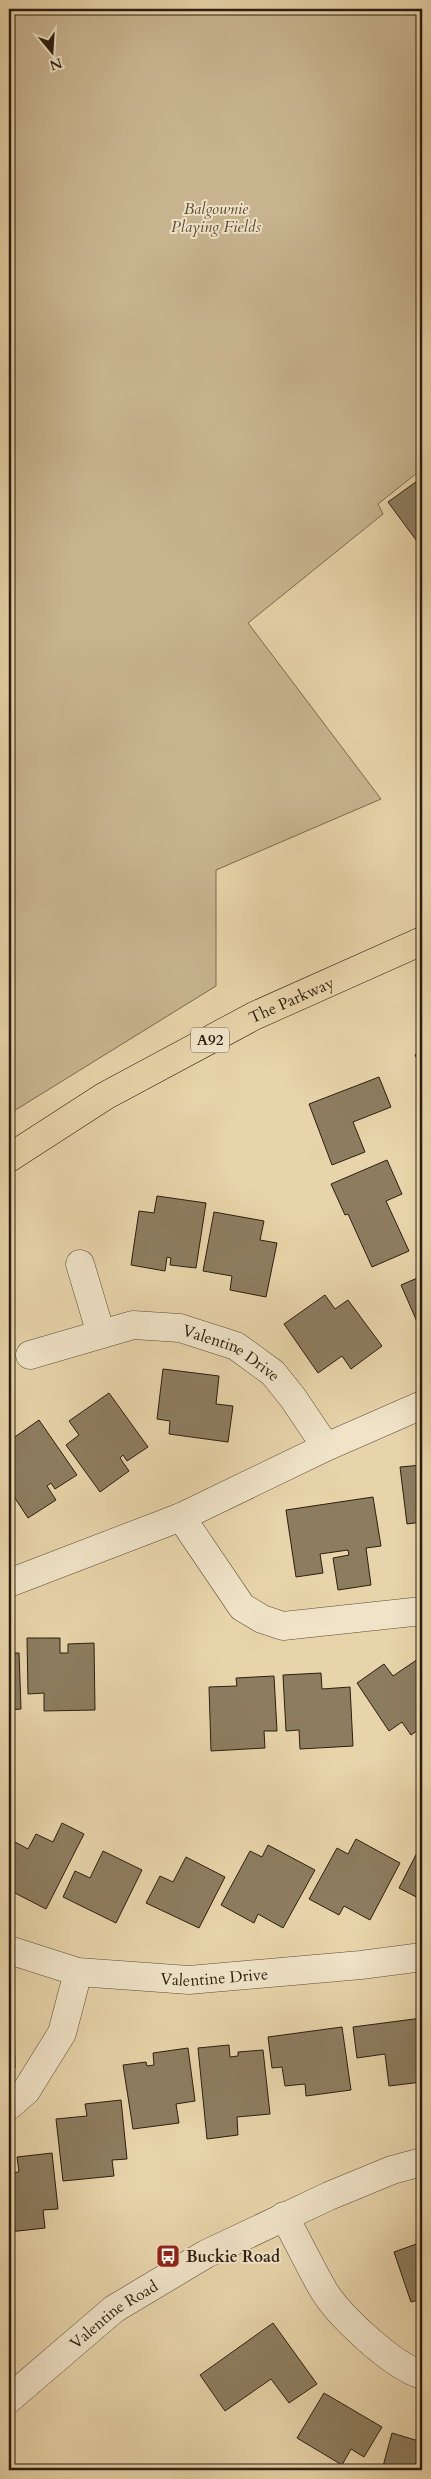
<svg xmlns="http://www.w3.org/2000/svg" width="431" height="2479" viewBox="0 0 431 2479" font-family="Cardo,serif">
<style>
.green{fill:#c8b590;stroke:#7a6a50}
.building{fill:#8d7d60;stroke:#2b1e0f}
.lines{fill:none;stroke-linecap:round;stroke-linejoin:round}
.minor-casing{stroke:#5a4c36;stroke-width:29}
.primary-casing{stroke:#2b1e0f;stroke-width:29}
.minor{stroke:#f0e3c8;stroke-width:28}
.primary{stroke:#e8d4aa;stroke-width:28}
.labels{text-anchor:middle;stroke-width:4;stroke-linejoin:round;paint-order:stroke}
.shield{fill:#f0e3c8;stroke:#665946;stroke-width:1}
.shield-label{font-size:15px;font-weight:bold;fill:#2b1e0f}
.park-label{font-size:16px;font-style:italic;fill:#5a4b36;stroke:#f0e3c8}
.street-label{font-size:16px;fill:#2b1e0f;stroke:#f0e3c8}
.poi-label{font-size:16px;font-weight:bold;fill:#2b1e0f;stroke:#f0e3c8;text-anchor:start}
</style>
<rect width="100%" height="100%" fill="#e8d4aa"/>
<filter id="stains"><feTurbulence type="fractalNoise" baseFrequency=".004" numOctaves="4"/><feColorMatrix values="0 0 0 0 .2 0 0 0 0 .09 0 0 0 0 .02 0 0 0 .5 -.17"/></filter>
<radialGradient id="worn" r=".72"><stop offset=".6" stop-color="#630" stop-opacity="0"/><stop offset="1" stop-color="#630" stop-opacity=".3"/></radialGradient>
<polygon class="green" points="9,9 422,9 422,469 378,504 383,514 248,623 381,799 216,870 216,986 9,1114"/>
<g class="building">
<polygon points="420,479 422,483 422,548 388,502"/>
<polygon points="422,1051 422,1068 415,1055"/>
<polygon points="379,1077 391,1107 353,1122 365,1152 332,1165 309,1104"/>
<polygon points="387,1160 402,1194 386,1201 409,1251 372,1267 348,1214 345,1215 331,1184"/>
<polygon points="157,1196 206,1203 196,1268 170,1265 171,1258 167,1257 165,1271 131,1265 139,1211 154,1213"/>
<polygon points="214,1212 264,1221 260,1240 277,1243 266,1297 230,1290 232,1276 203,1271"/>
<polygon points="422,1276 422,1333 401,1285"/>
<polygon points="325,1295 335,1309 348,1300 382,1346 351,1369 342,1356 318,1373 284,1324"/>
<polygon points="163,1369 219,1376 216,1404 233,1406 228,1442 169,1434 170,1421 157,1419"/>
<polygon points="109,1393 148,1447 127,1461 123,1455 120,1458 129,1471 100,1492 66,1445 79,1435 69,1421"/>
<polygon points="39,1420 77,1475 55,1489 51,1483 47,1486 56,1500 28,1518 9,1489 9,1465 11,1463 9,1460 9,1441"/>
<polygon points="422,1465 422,1522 407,1524 400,1467"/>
<polygon points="373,1497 381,1546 366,1548 371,1585 338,1590 333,1558 349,1555 348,1550 320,1554 323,1573 296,1577 286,1510"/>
<polygon points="27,1638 60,1638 60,1653 68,1653 68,1644 94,1643 95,1710 44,1711 44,1693 28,1694"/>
<polygon points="9,1653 19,1653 21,1709 9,1710"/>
<polygon points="421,1657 422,1727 411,1735 402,1722 389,1731 357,1683 384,1664 393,1676"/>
<polygon points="321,1673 322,1689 350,1687 353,1746 300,1749 299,1730 286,1731 283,1675"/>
<polygon points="274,1676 277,1731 264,1731 265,1748 211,1751 209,1687 237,1686 236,1678"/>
<polygon points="62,1823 84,1834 46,1909 9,1890 9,1856 15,1842 28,1849 36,1834 53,1842"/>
<polygon points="356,1839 400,1863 370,1920 344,1906 339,1915 309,1899 337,1848 348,1854"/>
<polygon points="422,1843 422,1900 399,1888"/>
<polygon points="268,1845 315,1870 283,1928 258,1914 254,1923 221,1905 250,1851 262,1857"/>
<polygon points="103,1851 142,1870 116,1923 63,1897 75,1871 90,1878"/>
<polygon points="186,1857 225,1877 199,1928 146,1903 160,1876 173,1882"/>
<polygon points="9,2010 14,2010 15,2068 9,2068"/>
<polygon points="422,2018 422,2082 389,2086 385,2054 357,2058 353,2027"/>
<polygon points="342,2027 351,2090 306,2096 305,2084 285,2086 282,2067 272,2068 268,2037"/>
<polygon points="229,2045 230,2057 238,2056 238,2052 263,2050 270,2114 237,2117 238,2135 207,2139 198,2048"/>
<polygon points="188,2048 195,2101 176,2104 179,2123 133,2129 123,2065 146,2062 147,2066 154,2065 153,2053"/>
<polygon points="121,2100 127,2159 112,2160 114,2176 63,2181 56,2119 87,2116 85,2104"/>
<polygon points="52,2153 58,2209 43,2210 45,2228 9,2232 9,2173 19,2172 17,2157"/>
<polygon points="422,2242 422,2299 411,2302 394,2252"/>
<polygon points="273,2323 317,2384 289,2403 271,2379 225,2411 200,2375"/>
<polygon points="324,2393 382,2427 364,2457 351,2449 342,2465 297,2438"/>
<polygon points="392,2433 422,2442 422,2470 382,2470"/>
</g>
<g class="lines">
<g class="minor-casing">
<g id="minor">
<polyline points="80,1264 101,1334"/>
<path id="s1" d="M30,1355l103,-30 47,3 56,18 37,27 20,25 33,49"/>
<polyline points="181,1517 242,1607 262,1619 283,1626 422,1611"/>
<polyline points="9,1583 181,1517 326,1447 422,1405"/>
<path id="s2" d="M9,1950l69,22 111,8 172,-15 61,-8"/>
<polyline points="9,2106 26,2091 62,2033 78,1972"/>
<path d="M284,2216c14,25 26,51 40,75 16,26 69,75 98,84"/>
<path id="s3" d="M9,2399l105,-90 92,-55 123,-58 63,-26 30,-8"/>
</g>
</g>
<g class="primary-casing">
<g id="primary">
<path id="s4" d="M9,1158l96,-62 149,-80 168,-75"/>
</g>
</g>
<use href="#minor" class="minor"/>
<use href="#primary" class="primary"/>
</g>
<defs>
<g id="bus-square" transform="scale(1.25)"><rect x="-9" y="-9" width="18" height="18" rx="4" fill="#8f2418" stroke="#f0e3c8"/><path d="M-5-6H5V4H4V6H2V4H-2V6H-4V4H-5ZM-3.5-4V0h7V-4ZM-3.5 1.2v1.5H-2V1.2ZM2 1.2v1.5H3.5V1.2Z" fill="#fff"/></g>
</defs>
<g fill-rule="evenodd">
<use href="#bus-square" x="168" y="2256"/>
</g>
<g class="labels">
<rect class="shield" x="191" y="1027.5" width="38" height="25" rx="4"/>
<g class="shield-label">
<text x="210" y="1045">A92</text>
</g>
<g class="park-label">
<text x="216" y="214">Balgownie<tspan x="216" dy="18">Playing Fields</tspan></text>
</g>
<g class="street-label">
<text dy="6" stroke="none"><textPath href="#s4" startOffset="324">The Parkway</textPath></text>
<text dy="6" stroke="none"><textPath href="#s1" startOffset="212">Valentine Drive</textPath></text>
<text dy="6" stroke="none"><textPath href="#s2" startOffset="209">Valentine Drive</textPath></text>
<text dy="6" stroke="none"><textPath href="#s3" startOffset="135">Valentine Road</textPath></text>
</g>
<g class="poi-label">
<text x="186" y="2262">Buckie Road</text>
</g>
</g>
<rect width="431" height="2479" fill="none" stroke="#e8d4aa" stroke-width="30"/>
<rect x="10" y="10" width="411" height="2459" fill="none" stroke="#2b1e0f" stroke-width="2.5"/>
<rect x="15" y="15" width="401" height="2449" fill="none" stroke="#2b1e0f"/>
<g transform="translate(52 52) rotate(162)" stroke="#f0e3c8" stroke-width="4" paint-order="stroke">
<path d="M0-4L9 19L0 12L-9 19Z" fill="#2b1e0f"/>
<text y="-8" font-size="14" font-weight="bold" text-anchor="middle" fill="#2b1e0f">N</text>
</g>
<rect width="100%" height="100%" filter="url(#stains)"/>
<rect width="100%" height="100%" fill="url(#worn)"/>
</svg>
